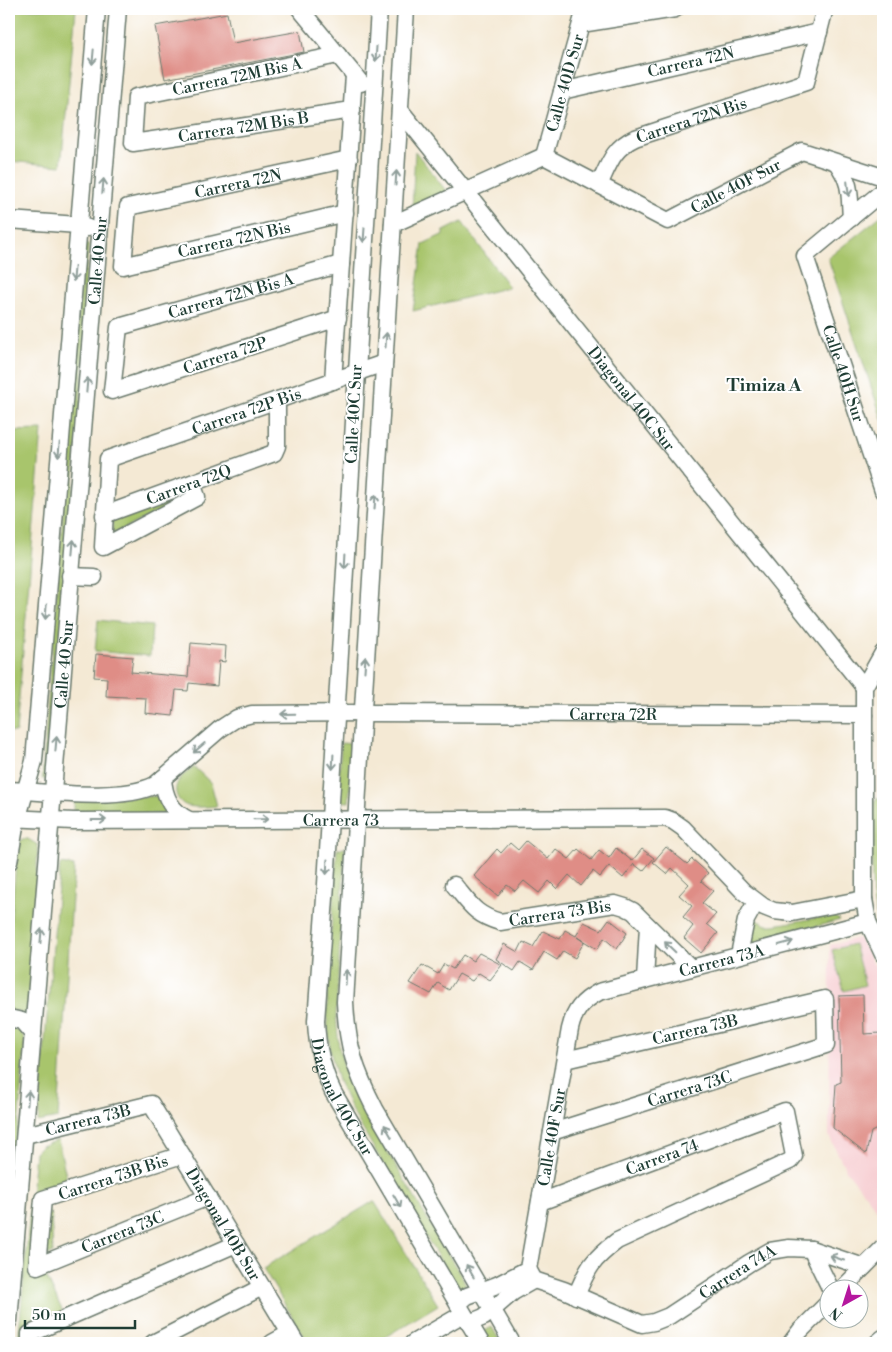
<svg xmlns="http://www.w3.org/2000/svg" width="892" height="1352" viewBox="0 0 892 1352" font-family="'Libre Bodoni',serif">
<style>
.built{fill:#f7cfd3}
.green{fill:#a8c56c;stroke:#648150}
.building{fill:#df8d86}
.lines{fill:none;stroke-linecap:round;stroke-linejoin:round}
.minor-casing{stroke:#6a796c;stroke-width:19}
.minor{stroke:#fff;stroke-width:16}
.oneway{stroke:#8f9e9a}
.labels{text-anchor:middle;stroke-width:4;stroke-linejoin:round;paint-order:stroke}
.street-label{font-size:16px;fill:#1f3d34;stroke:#fff}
.neighbourhood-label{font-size:18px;font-weight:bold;fill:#1f3d34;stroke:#fff}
</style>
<rect width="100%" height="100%" fill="#fff"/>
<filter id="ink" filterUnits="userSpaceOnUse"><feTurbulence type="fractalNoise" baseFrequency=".02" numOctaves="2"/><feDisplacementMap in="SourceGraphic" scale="10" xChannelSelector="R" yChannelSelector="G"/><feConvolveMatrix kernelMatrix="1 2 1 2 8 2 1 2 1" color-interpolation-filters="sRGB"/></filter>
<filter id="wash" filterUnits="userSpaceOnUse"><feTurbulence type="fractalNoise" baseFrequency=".0096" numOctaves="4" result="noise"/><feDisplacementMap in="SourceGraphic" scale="20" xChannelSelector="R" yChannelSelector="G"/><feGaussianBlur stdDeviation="1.12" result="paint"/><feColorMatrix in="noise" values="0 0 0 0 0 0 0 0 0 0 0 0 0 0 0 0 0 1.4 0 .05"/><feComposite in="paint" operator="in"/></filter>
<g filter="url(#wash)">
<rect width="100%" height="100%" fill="#f4e9d4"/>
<polygon class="built" points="859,938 883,981 883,1217 846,1170 829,1136 830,945"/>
<g class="green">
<polygon points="9,9 76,9 61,166 9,161"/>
<polygon points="415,151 447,192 412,211"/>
<polygon points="883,214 883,422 828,258"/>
<polygon points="462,222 509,287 413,311 423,244 444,234 442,232"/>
<polygon points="84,244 88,245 85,278 89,300 48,780 42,779"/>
<polygon points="42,430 16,732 9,732 9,431"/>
<polygon points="187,492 189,496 113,534 112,521"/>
<polygon points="98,620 152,626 150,656 95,651"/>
<polygon points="341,743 353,744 349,802 338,801"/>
<path d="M194,767l17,16 6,23c-9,1 -20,2 -29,0 -11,-3 -16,-16 -9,-26 3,-5 10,-9 15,-13z"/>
<polygon points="161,796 169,814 74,814 74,799"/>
<path d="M875,799h8v135c-18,-34 -9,-96 -8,-135z"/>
<polygon points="22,839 28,839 38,845 29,1017 17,1011 9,1011 9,937 18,843"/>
<polygon points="345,848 336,1016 339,1047 347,1078 361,1107 466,1284 458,1291 352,1111 338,1081 330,1050 327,1019 327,988 337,849"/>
<polygon points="60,864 74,866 58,1118 38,1122"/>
<polygon points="829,916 833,916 840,920 752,944 749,943 753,920 756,919 766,925 774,925"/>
<polygon points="854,944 865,985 844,991 832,950"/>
<polygon points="12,1028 21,1032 25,1039 9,1244 9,1029"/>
<polygon points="58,1140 68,1185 41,1195 33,1277 46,1276 63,1312 27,1343 18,1343 35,1152 41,1146"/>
<polygon points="374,1201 438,1305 375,1343 308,1343 263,1268"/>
<polygon points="51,1213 53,1253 43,1257 46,1214"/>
<polygon points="492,1327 501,1343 489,1343 482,1332"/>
</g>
<g id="blocks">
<g class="building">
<polygon points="227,13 233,43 300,31 304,52 165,79 155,26"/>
<polygon points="191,643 226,646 225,662 219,661 217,686 189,683 188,691 176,690 173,716 145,713 146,698 106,696 107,678 94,677 96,654 133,657 131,672 188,677"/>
<polygon points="526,841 548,859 556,849 569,859 578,849 591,860 599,850 609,858 616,848 632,861 642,849 654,858 643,871 634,864 623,878 609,866 600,877 593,871 581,886 569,875 557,889 549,881 539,893 524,881 515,891 507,885 498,896 474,876 497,849 501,853 510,843 518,850"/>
<polygon points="666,847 687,864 692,859 708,873 701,881 713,891 702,903 716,914 707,924 718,933 701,953 684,938 693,926 683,917 692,906 679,895 689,884 672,868 667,874 653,862"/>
<polygon points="609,919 627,933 617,949 604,938 597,949 577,937 584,942 575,958 563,951 557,960 544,952 533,970 520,962 514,971 496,959 504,944 518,952 523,942 533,947 543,931 560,939 565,930 576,936 584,922 601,930"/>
<polygon points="479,953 502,965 490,980 479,973 472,981 459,974 449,990 438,983 431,994 410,983 422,965 438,974 444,964 453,969 463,955 473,961"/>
<polygon points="863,995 864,1034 881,1033 882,1071 883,1072 883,1126 871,1132 866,1154 833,1128 836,1084 841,1082 839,996"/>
</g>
</g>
</g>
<g filter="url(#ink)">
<use href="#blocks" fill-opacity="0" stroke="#6a796c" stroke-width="1"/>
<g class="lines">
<g class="minor-casing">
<g id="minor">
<polyline points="300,9 361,83"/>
<path id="s1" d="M379,9l-53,875 -10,137c1,26 6,48 17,71l148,251"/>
<path d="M406,9l-61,993c2,44 10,68 30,107l137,234"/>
<polyline points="581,24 675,9"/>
<path id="s2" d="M338,55l-202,42 -3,46 219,-33"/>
<path id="s3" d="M562,91l257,-59"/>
<path id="s4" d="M400,110l464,577"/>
<path id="s5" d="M544,156l124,65 134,-70 81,26"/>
<path id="s6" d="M544,156l41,-147"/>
<path d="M837,163c15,22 12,30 14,55"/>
<path id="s7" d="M599,185c10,-21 14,-37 36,-47l171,-56 18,-70 -3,-3"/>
<path id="s8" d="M883,191l-78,65 78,235"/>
<path id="s9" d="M345,213l-222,53 5,-59 221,-48"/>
<polyline points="9,220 78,225 88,228"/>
<polyline points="393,224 544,156"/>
<path id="s10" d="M338,318l-226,73 7,-64 222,-63"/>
<polyline points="333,381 354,75"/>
<path id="s11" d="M192,483l5,14 -94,50 5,-88 276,-96"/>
<path id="s12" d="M104,515l170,-62 3,-7v-46"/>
<polyline points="70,576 94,577"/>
<polyline points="883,653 864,687 864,899 868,922 883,954"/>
<path d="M163,778c1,19 8,33 26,42"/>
<path id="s13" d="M9,790c38,2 112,12 146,-5l65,-56 17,-11 15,-4 110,-1 502,2"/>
<path id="s14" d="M9,818l64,3 592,-3 8,3 10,7 61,64 20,15 10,4 18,2 72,-14"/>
<polyline points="9,862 15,827 34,761 97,9"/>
<path id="s15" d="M454,885c16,19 21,30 46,37l115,-18 10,3 8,4 58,57"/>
<polyline points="739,955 746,920 756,902"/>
<polyline points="645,980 648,926"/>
<polyline points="9,1018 22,1021 33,1034"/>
<path id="s16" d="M552,1132l274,-87 -1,-46 -260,61"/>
<path id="s17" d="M25,1135l126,-31 145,239"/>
<path id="s18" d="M182,1155l-139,44 -6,67 171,-69"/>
<path id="s19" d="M540,1202l245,-91 9,45 -4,5 -173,80c-25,19 -29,26 -41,55"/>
<polyline points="811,1249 831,1290"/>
<path id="s20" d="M528,1269l42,-240c4,-18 12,-28 29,-37l269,-70"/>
<path id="s21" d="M528,1269l6,11 30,10 78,34 12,-2 15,-6 80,-53 21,-12 19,-3 22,1 53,18"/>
<polyline points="841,1290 883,1248"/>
<polyline points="458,1304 467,1296 497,1285 528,1269"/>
<path id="s22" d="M9,1321l109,-1312"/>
<polyline points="469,1323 484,1317 513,1292 534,1280"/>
<polyline points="30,1343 30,1334 236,1244"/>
<polyline points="153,1343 262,1287"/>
<polyline points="272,1343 290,1333"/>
<polyline points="413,1343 463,1314"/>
<polyline points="791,1343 800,1331 830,1301"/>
<polyline points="877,1343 883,1338"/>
</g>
</g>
<use href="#minor" class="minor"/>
</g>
<defs><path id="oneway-shaft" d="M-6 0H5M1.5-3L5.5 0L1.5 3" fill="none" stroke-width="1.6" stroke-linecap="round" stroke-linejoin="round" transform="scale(1.25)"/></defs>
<g class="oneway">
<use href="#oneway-shaft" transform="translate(376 54) rotate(94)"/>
<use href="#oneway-shaft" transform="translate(93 57) rotate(95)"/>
<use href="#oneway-shaft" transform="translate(396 178) rotate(-86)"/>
<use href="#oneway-shaft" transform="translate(103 186) rotate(-85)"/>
<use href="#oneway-shaft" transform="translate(848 189) rotate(84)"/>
<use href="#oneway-shaft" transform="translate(364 235) rotate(94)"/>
<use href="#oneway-shaft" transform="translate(74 274) rotate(95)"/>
<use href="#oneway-shaft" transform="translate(386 340) rotate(-86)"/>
<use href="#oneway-shaft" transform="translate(87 385) rotate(-85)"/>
<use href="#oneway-shaft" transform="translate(59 450) rotate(95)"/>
<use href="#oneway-shaft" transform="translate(375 502) rotate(-86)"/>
<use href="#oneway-shaft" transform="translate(73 547) rotate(-85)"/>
<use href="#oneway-shaft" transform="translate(345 561) rotate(93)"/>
<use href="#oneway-shaft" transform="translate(46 612) rotate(95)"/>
<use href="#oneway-shaft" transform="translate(365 664) rotate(-86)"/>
<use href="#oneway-shaft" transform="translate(288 714) rotate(179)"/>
<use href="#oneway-shaft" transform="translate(56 744) rotate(-85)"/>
<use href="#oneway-shaft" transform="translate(199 748) rotate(139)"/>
<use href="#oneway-shaft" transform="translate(333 762) rotate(93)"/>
<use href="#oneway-shaft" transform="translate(261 819) rotate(-1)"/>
<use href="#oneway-shaft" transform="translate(99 820)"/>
<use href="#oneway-shaft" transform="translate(327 867) rotate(93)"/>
<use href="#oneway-shaft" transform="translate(41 936) rotate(-85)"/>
<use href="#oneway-shaft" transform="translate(786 943) rotate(-15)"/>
<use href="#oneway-shaft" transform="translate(670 947) rotate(-136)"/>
<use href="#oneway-shaft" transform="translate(346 977) rotate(-87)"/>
<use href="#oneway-shaft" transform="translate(28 1098) rotate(-85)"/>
<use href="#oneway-shaft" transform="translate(388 1131) rotate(-120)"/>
<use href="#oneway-shaft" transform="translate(397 1201) rotate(60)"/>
<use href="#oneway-shaft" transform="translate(837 1258) rotate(-161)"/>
<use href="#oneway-shaft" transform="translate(470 1271) rotate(-120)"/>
</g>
</g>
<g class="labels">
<g class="street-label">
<text dy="6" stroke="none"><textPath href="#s3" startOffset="132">Carrera 72N</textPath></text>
<text transform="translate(237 76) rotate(-12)" y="6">Carrera 72M Bis A</text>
<text dy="6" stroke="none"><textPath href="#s6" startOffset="76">Calle 40D Sur</textPath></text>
<text dy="6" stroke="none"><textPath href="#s7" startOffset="120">Carrera 72N Bis</textPath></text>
<text dy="6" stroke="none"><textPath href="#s2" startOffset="364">Carrera 72M Bis B</textPath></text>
<text dy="6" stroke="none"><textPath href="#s9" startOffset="400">Carrera 72N</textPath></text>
<text dy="6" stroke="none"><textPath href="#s5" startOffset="216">Calle 40F Sur</textPath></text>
<text transform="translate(234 239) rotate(-13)" y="6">Carrera 72N Bis</text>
<text dy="6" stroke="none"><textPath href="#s22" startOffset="1064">Calle 40 Sur</textPath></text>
<text dy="6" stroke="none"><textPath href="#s10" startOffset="418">Carrera 72N Bis A</textPath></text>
<text transform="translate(225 355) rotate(-18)" y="6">Carrera 72P</text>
<text dy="6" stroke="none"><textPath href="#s8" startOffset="225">Calle 40H Sur</textPath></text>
<text dy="6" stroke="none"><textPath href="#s4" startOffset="370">Diagonal 40C Sur</textPath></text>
<text dy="6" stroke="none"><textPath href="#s11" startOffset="356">Carrera 72P Bis</textPath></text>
<text transform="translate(353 414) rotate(-87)" y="6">Calle 40C Sur</text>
<text dy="6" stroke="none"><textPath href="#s12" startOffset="90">Carrera 72Q</textPath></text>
<text dy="6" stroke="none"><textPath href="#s22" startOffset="659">Calle 40 Sur</textPath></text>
<text dy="6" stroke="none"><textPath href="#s13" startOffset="630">Carrera 72R</textPath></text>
<text dy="6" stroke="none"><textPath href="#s14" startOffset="332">Carrera 73</textPath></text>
<text dy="6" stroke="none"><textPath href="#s15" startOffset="121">Carrera 73 Bis</textPath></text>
<text dy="6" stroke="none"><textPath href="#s20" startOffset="419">Carrera 73A</textPath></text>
<text transform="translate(695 1029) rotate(-13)" y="6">Carrera 73B</text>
<text dy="6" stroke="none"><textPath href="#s16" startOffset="144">Carrera 73C</textPath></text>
<text dy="6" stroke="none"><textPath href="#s1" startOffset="1095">Diagonal 40C Sur</textPath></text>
<text dy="6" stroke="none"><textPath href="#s17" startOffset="65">Carrera 73B</textPath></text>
<text dy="6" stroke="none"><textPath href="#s20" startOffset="134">Calle 40F Sur</textPath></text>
<text dy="6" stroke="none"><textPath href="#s19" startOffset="130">Carrera 74</textPath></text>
<text transform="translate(113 1177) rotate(-18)" y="6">Carrera 73B Bis</text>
<text dy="6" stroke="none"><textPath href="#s17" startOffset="270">Diagonal 40B Sur</textPath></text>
<text dy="6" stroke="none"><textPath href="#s18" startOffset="305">Carrera 73C</textPath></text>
<text dy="6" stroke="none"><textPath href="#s21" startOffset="239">Carrera 74A</textPath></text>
</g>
<g class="neighbourhood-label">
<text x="764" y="391">Timiza A</text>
</g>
</g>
<rect width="892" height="1352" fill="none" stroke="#fff" stroke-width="30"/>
<g transform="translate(844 1304) rotate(219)"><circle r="24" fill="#ffffff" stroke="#a5b1ae"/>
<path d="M0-4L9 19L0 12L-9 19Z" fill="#b5179e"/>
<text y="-8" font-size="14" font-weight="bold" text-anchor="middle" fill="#1f3d34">N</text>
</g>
<path d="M25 1320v8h110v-8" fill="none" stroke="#1f3d34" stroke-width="2.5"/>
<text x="32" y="1320" font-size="15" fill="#1f3d34" stroke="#ffffff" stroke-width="4" paint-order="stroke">50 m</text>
</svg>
